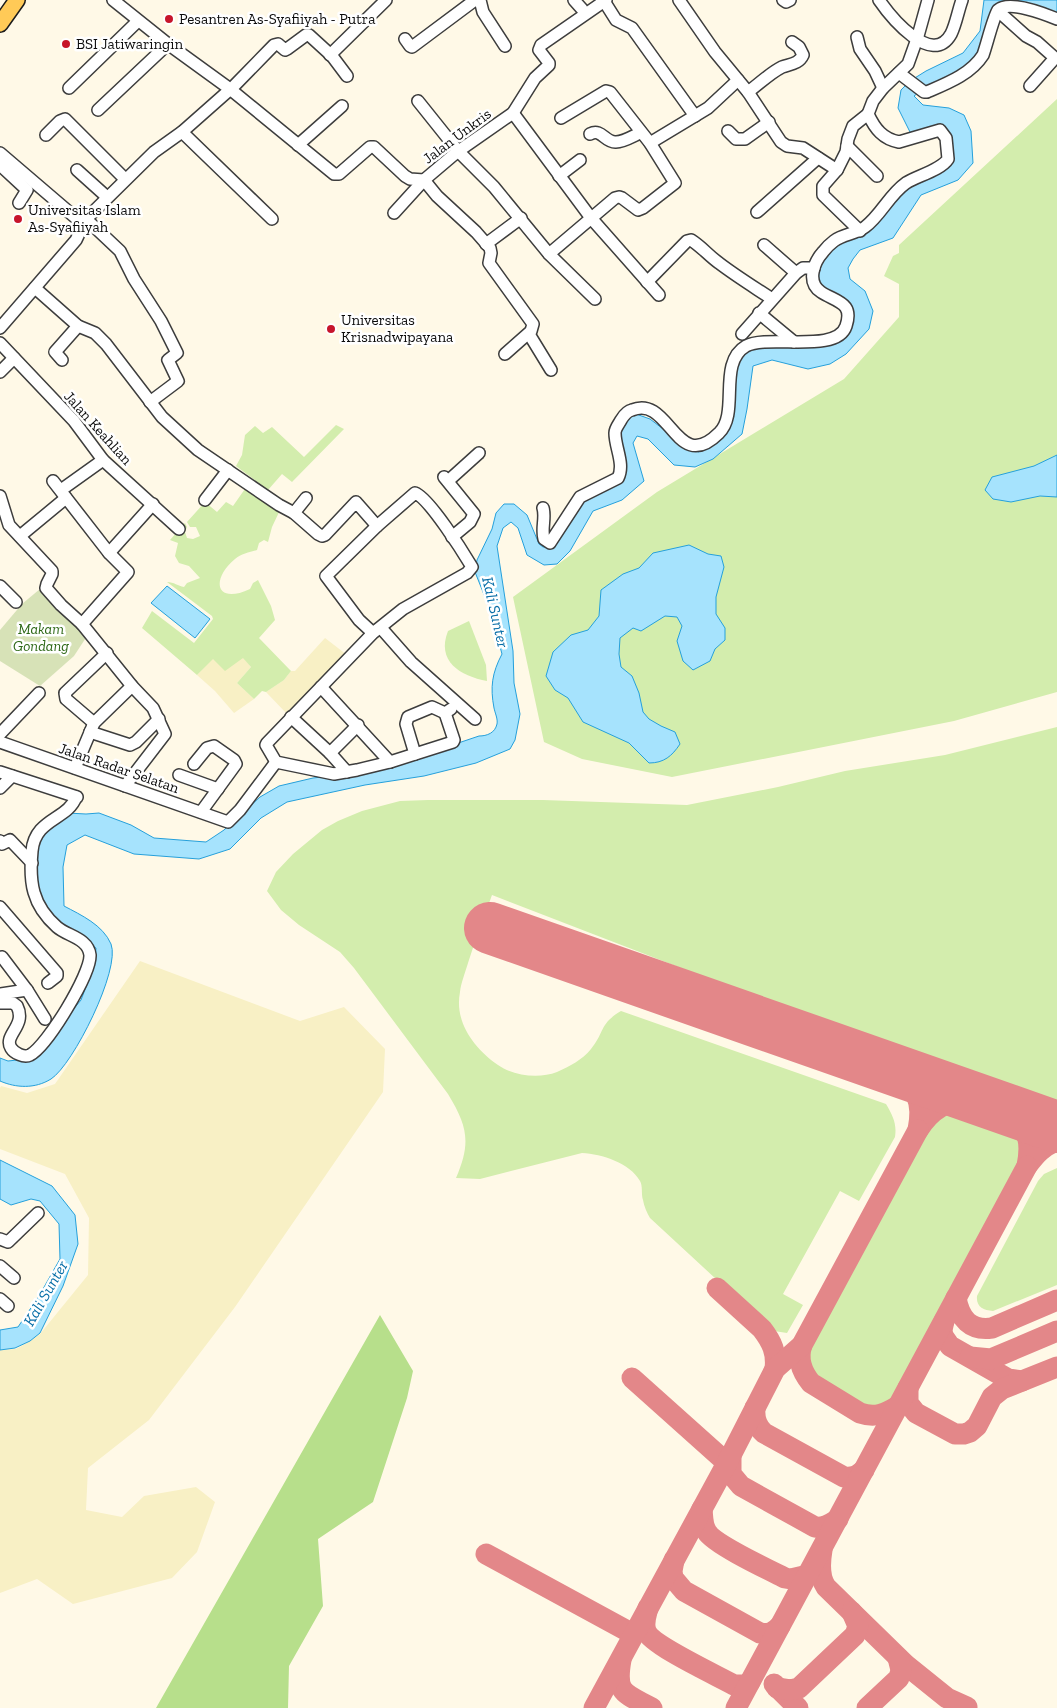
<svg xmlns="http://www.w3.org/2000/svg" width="1057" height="1708" viewBox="0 0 1057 1708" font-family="'Zilla Slab',serif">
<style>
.farmland{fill:#f8f0c5}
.green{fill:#d3edad}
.forest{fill:#b7df8b}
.cemetery{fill:#d7e2b7}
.water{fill:#a6e3fd;stroke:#25a0db}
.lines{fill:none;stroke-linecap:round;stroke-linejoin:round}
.taxiway{stroke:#e38789;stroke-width:21}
.runway{stroke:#e38789;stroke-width:52}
.minor-casing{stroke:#3d3d3d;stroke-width:14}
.major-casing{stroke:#1b1b1b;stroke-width:18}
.minor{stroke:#fff;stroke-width:11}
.major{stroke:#ffca57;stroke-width:15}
.poi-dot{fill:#c7152b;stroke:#fff;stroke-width:2}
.labels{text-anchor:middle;stroke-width:5;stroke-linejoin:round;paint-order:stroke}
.poi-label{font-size:15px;fill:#0a0a0a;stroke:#fff;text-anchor:start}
.street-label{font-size:15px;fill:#0a0a0a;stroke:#fff}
.park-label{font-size:15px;font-style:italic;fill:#2c6715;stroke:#fff}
.water-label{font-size:16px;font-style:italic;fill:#086ea7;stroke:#fff}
</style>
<rect width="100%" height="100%" fill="#fff9e7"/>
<g class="farmland">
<polygon points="325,638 347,655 289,716 266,692 284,680 291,671 295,671"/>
<polygon points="243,657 251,667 237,683 254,699 234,713 215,691 197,675 213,658"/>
<polygon points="140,961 300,1021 344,1007 385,1049 383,1092 235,1307 149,1420 88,1468 86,1510 122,1517 144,1496 196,1487 215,1502 197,1552 172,1578 73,1604 37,1579 0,1593 0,1350 16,1349 30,1341 40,1334 88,1275 89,1218 65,1174 0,1149 0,1088 1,1086 27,1093 55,1084"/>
</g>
<g class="green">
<polygon points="1057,99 1057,692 954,721 672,777 582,759 544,742 513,597 657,492 844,379 899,317 899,284 884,276 893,256 899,253 899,245"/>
<polygon points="336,425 344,429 292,482 282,474 268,490 236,466 242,455 245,435 255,426 263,433 272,427 304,457"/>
<path d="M247,486l34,22 -9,19 -4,15 -4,-2 -5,3 -2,7c-7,2 -16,4 -22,9 -25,21 -19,46 15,30l3,-6 5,-3 13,26 4,14 -16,18 32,33 -7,9 -18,12 -4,-1 -8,8 -17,-16 14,-16 -8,-9 -18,13 -12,-12 -16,16 -55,-47 10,-17 42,32 19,-24 -1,-3 -45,-34c7,0 11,4 17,5l3,-4 13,-5 -11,-12 -10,-3 -4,-7 3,-13 -8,-3 15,-17 2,4 -2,5 2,6 6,1 7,-3 -4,-9h-6l-3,-5 18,-20 12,10 9,-10 7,4z"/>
<path d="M469,621l17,44 1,16c-27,-5 -51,-20 -39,-50z"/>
<path d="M1057,727v386l-565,-218c-8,23 -17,45 -24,68 -3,10 -7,20 -8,29 -6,31 15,57 38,73 16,11 41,14 59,7 13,-6 25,-12 34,-23 14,-17 8,-25 30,-38l265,93c7,12 11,20 9,33l-36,64 -19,-10 -57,103 20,11 -16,28 -13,-2 -5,-3 -119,-110c-3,-5 -6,-12 -7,-18 -2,-6 0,-14 -3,-19 -10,-18 -38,-27 -58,-28l-102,26 -24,-1c15,-35 12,-51 -8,-84l-94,-126 -14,-16 -41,-27 -18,-15 -14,-19 9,-19 17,-18 29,-24 16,-9 24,-10 38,-10 28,-1h115l144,5 91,-18 67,-16 100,-16z"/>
<path d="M971,1097l41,15 14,19 4,20 -3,15 -129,240c-13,8 -23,12 -38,7l-49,-30c-7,-9 -12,-19 -12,-31l126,-232c13,-14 28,-19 46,-23z"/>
<path d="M1057,1168v117l-64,26c-10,-1 -17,-4 -16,-15l61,-115 6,-7z"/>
</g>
<polygon class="forest" points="380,1315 413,1371 407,1398 373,1502 318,1539 323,1606 289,1666 288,1708 156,1708"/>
<polygon class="cemetery" points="40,589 89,633 74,656 40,686 0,661 0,630 22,604"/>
<g class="water">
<path d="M984,0h73v19l-54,-12 -23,53 -58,30 -8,6 9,9 26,3 15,7 7,16 2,32 -15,17 -37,15 -28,43 -33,12 -7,9 -5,9 2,11 15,12 8,20 -4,18 -23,25 -16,10 -22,5 -36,-9 -19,6 -6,43 -5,25 -29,25 -18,8 -21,-2 -26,-26 -11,-3 -4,7 11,38 -22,19 -29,11 -23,40 -13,13 -13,1 -17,-10 -9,-27 -7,-6 -8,6 -6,18 16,105 1,32 6,31 -5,26 -5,9 -34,14 -52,13 -59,9 -78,17 -26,16 -31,31 -31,10 -65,-5 -49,-19 -18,10 -4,22 1,39c17,9 39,19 47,38 10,25 -38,121 -60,135 -16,10 -35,9 -51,2v-23l8,3 18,-2 31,-30 24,-29 14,-37 1,-15 -34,-23 -27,-27 -2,-48 12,-24 22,-13 19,1 13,-1 32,12 23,13 52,4 18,-12 36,-33 19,-11 34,-8 44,-5 48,-12 74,-25c8,0 16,-3 18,-12 1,-5 -2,-11 -3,-16 -4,-21 -2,-35 8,-54l-13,-47 -14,-35 2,-12 15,-31 4,-16 8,-9h10l13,11 12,29 4,3h7l27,-45 42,-23 1,-56 16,-9 14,5 17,13 14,15 18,5 27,-24 7,-63 14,-19 90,-10 11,-23 -34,-30 8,-30 38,-22 33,-36 50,-30 1,-32 -31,5 -15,-30 3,-18 9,-9 16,-10 37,-18 17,-22z"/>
<polygon points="1057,455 1057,497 1040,496 1011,502 993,499 985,490 992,477 1034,466"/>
<path d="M689,545l19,9 13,2 3,11 -8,30v17l9,14v12l-10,9 -5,12 -17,9 -10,-9 -6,-20 5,-15 -5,-9 -12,-1 -24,15 -8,-3 -13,10 -1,16 2,13 11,9 7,17 4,19 6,7 12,7 14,6 5,12c-8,12 -16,19 -31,19l-20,-20 -46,-21 -15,-24 -13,-8 -9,-14 7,-24 18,-17 17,-5 11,-14 2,-26 22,-16 16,-6 14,-15z"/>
<polygon points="167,586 210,619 195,638 151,603"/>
<polygon points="0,1160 52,1186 75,1215 78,1244 63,1286 40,1333 30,1341 15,1348 0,1350 0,1330 18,1327 39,1296 60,1259 59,1224 40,1201 31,1199 11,1205 0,1199"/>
</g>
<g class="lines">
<g class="taxiway">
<path d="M893,1070c23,18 31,30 25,60 14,-22 28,-28 53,-33"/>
<path d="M1012,1112c16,19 20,29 15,54 9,-12 16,-20 30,-25"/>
<path d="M717,1288l45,41c10,13 15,24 13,40"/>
<path d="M956,1298c4,21 14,33 36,30l65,-28"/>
<polyline points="944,1321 942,1330 943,1336 950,1346 1008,1379 1022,1381"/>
<path d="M802,1345c-5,14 0,27 9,38l49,30c15,5 25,1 38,-7"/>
<polyline points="970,1357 991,1359 1057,1331"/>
<polyline points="632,1378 727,1463"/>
<polyline points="908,1388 908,1403 916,1413 955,1434 964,1434 970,1432 977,1426 992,1397 1002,1389 1057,1367"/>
<path d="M755,1408c-1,10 1,18 9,25l80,44c9,1 13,-1 20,-7"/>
<path d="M731,1455v19l10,12 74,41c9,1 15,-3 23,-8"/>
<path d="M702,1509c1,8 0,16 5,23 7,12 62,38 78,46l6,1 17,-4"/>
<path d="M822,1550c-2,12 -3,27 4,37l80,78 41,33 20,9"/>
<polyline points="486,1554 633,1634"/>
<path d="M674,1560l-2,11 1,7 11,13 76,42c9,2 14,-1 20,-7"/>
<path d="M648,1608c-2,8 -5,15 -2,23 5,14 72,45 88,54h11l5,-3"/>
<path d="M621,1660c-6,34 3,33 31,48"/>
<polyline points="774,1684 798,1708"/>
<polyline points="777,1688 790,1690 799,1688 855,1635 858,1626 852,1612"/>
<polyline points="594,1708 727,1463 775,1369 802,1345 918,1130"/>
<polyline points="736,1708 1027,1166"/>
<polyline points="867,1708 899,1678 901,1670 898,1658"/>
</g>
<polyline class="runway" points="490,928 1057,1127"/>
<g class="minor-casing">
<g id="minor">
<polyline points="113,0 168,44 230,89 334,174 339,174 370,147 374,147 405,176 410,179 424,180"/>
<polyline points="480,0 483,12 505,46"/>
<polyline points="574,0 582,9"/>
<polyline points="679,0 715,52 748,92 781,142 787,146 803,148 837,170 823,186 823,195 860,231"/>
<polyline points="783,0 786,2 790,0"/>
<path d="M879,0c11,16 53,68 72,34 5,-10 7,-23 11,-34"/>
<polyline points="604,1 616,20 632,28 695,116"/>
<polyline points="998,11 1026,36 1037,42 1055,58 1030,86"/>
<polyline points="857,37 860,49 875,71 883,88"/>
<polyline points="405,39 410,46 412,47 475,0"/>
<polyline points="330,55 386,0"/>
<path d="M899,73l25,19h3c21,-9 44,-18 56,-37 4,-11 10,-37 15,-45 11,-10 47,4 59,9"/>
<polyline points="69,88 138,21"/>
<path d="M748,92c11,-8 22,-19 34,-25 8,-3 17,-3 21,-12l-4,-8 -7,-5"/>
<polyline points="418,101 458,151 494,187 549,254 595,299"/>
<polyline points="98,110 168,44"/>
<polyline points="513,113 591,218 659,295"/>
<polyline points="728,131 736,139 745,139 769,122"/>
<polyline points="182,132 272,219"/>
<path d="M590,134c12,-6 15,9 26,8 8,0 17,-6 24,-9"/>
<polyline points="46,135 60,121 65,119 125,179"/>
<polyline points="650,143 708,108 738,80"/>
<polyline points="298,145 342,106"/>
<polyline points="847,146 877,176"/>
<polyline points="0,153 83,224"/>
<polyline points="0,165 27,190 19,203"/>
<polyline points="77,170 107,197"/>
<polyline points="837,170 846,152 848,139 853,126 868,114"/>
<polyline points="559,176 580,160"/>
<polyline points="424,180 437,196 476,232 490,248 491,253 489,263 533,324 531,331 505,354"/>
<polyline points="757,212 818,158"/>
<polyline points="394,213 424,180 457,152 513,113 535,78 549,65 549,63 539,50 541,45 606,0"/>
<polyline points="86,219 120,251 134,279 161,321 177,353 168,360 178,381 150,402"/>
<polyline points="486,244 521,218"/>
<polyline points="764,245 796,273"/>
<polyline points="549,254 615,198 619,197 622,198 638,210 643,208 675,183 650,143 610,92 606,91 561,118"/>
<path d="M647,282l40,-41 4,-1c11,7 18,16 28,23 17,13 35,24 53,36"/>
<polyline points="35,288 78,326 95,333 106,344 162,417 198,450 279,505 294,513 318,534 322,536 325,535 356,502 377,526"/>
<polyline points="759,313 794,342"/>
<polyline points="0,328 76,240 86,219 154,152 182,132 234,86 274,45 278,44 285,50 287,49 306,35 309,35 332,56 347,76"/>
<polyline points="529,334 551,370"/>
<polyline points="742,334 796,273 803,268 814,268"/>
<polyline points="0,343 74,421 103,460 179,529"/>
<polyline points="62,360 55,352 78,326"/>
<polyline points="0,372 14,358"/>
<polyline points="444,477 474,514 470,522 452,537"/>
<polyline points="53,481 109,553 128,572 82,624 132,686 153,708 165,734 125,786"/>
<polyline points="448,481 479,453"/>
<polyline points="61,490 103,460"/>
<polyline points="0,496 9,525 52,571 52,574 47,584 46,588 61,605 82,624"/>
<polyline points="205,500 228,470"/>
<path d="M543,508c3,9 -2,21 1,31l6,4 30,-46 38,-19c7,-14 -3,-30 -3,-45 0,-5 4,-9 6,-13 3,-5 6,-9 11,-10 38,-16 44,66 87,23 21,-20 -2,-70 27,-87 22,-12 91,8 100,-20 8,-24 -10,-24 -25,-34 -15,-10 -7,-30 2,-40 3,-4 7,-8 11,-11 9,-7 22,-7 31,-14 16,-12 24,-32 41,-44 11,-7 35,-13 42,-24l-2,-21 -6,-8 -41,12c-16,-3 -24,-13 -31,-28l5,-13 10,-13 25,-24 10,-28 10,-36"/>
<polyline points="294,513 306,498"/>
<polyline points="20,536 66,498"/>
<polyline points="109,553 153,504"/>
<polyline points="0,586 16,602"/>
<polyline points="381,628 411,662 475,719"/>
<path d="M373,633l-14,-13 -33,-44 51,-50 38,-33c14,5 48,59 57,74l-5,6 -64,36 -30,24 -106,110 -1,2 10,17 58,12 23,-4 33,-8 63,-20 1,-2 -9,-27"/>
<polyline points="321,687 390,762"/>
<polyline points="291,717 330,753 358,725"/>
<polyline points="94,723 66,699 65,693 107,653"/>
<polyline points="90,732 130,745 136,742 159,719"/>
<polyline points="0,734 39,693"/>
<polyline points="0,742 228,822 240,810 276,762"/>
<polyline points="330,753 347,772"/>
<polyline points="415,754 406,724 408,717 432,707 445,713 451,709"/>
<polyline points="194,764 207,748 214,746 234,760 236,764 201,812"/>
<polyline points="75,768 94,723 132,686"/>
<polyline points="0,772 77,797"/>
<polyline points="179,775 218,789"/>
<polyline points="0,788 12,776"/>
<polyline points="0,841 2,844 10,840 32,863"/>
<polyline points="0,907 57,973 57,976 48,983"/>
<polyline points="2,957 27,990 45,1019"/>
<polyline points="0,994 27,990"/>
<path d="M0,1003h13l4,3c10,20 -14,29 -6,42 3,5 13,10 19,7 17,-9 61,-81 60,-100 -2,-17 -23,-19 -33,-28 -25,-22 -28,-45 -25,-76 3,-33 36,-31 44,-54"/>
<polyline points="0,1239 8,1242 38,1213"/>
<polyline points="0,1266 14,1278"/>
<polyline points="0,1299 8,1306"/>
</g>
</g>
<g class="major-casing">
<polyline id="major" points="0,24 17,0"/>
</g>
<use href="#minor" class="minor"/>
<use href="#major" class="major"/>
</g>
<g class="poi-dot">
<circle cx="169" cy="19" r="5"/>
<circle cx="66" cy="44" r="5"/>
<circle cx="18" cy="219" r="5"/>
<circle cx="331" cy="329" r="5"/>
</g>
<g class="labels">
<g class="poi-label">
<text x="179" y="24">Pesantren As-Syafiiyah - Putra</text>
<text x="76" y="49">BSI Jatiwaringin</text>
<text x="28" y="215">Universitas Islam<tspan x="28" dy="17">As-Syafiiyah</tspan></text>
<text x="341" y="325">Universitas<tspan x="341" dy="17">Krisnadwipayana</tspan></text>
</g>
<g class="street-label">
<text transform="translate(457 136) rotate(-37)" y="5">Jalan Unkris</text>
<text transform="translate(98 428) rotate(48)" y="5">Jalan Keahlian</text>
<text transform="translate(119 768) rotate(19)" y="5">Jalan Radar Selatan</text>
</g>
<g class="park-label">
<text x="41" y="634">Makam<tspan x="41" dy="17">Gondang</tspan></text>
</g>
<g class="water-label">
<text transform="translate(496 612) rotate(77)" y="6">Kali Sunter</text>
<text transform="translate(45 1293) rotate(-60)" y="6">Kali Sunter</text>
</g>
</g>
</svg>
